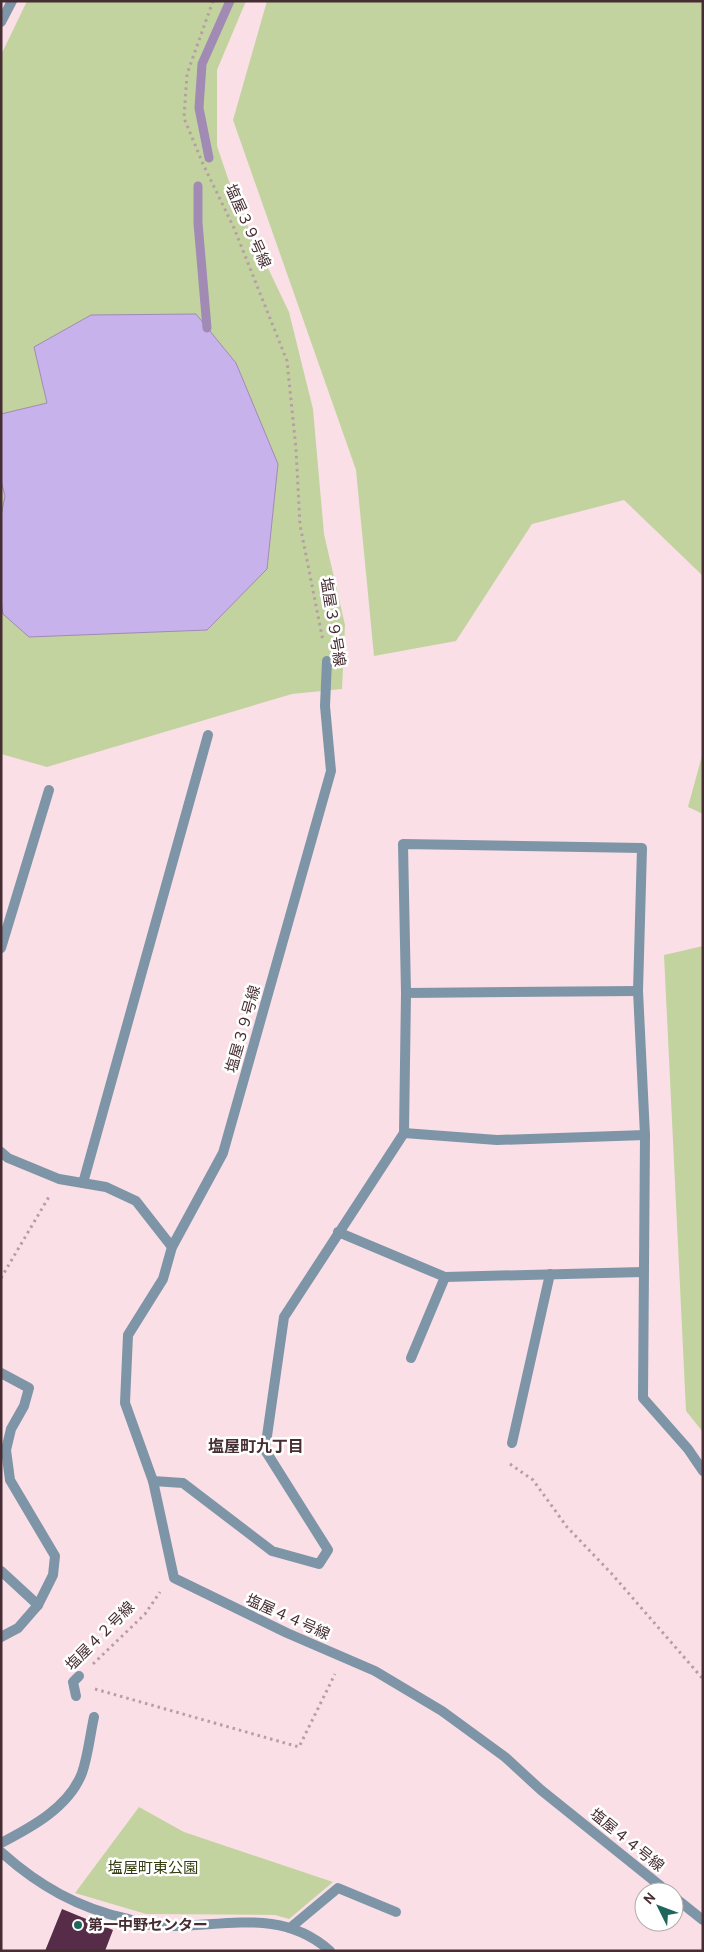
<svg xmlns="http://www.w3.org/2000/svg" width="704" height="1952" viewBox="0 0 704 1952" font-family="Cabin,'Noto Sans JP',sans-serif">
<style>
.green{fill:#c3d39f}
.water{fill:#c8b2ec;stroke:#a18ab4}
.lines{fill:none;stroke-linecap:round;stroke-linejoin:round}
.stream{stroke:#a18ab4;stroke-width:9}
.building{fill:#572c48}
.path{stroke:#b79ea4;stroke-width:3;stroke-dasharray:2.5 4;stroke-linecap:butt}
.lane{stroke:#7e95a7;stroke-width:10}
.street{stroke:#7e95a7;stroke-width:10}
.poi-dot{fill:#1f675d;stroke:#fff;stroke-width:2}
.labels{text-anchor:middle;stroke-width:5;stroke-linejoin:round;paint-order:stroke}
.street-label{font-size:15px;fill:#452d33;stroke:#fff}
.park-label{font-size:15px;fill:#323d10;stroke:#fff}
.poi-label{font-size:15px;font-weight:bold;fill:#452d33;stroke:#fff;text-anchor:start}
.neighbourhood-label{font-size:16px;font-weight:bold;fill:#452d33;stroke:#fff}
</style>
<rect width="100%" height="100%" fill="#fae0e6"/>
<g class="green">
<polygon points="27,1 246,1 217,70 217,146 235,199 289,312 313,409 324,534 345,625 342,689 292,694 47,767 1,754 1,55"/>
<polygon points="267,1 703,1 703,576 624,500 532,524 456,641 374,656 356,470 233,120"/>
<polygon points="703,752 703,814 688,807"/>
<polygon points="703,946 703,1432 686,1411 664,955"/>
<polygon points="139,1807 184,1832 333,1882 289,1919 275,1915 146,1914 75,1893"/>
</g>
<polygon class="water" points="196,314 236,363 278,464 267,569 207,630 29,637 3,614 1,601 1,516 5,496 1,481 1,414 47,403 34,347 91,315"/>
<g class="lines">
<g class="stream">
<polyline points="209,158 199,108 202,64 230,1"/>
<polyline points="198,186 198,223 207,328"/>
</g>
</g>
<polygon class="building" points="62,1909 113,1930 105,1951 45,1951"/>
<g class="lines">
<g class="path">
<polyline points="213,1 187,74 184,118 203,164 234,228 287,361 296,449 300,525 323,641"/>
<polyline points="1,1278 50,1195"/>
<polyline points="510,1464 533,1480 567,1527 611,1573 703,1679"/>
<polyline points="93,1664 145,1614 160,1592"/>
<polyline points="95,1689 299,1747 335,1674"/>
</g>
<g class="lane">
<polyline points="1,1373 29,1388 24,1406 11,1429 6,1450 10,1480 55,1556 53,1575 38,1605 18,1628 1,1637"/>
<polyline points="1,1571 38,1605"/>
<polyline points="76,1696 73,1682 79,1676"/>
<path d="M1,1843c31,-16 68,-36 81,-70 6,-17 8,-38 12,-56"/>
<polyline points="290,1928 338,1888 396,1912"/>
</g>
<g class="street">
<polyline points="1,22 12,1"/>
<polyline points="327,661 325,706 331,771 223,1153 172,1247 163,1279 128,1335 125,1403 153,1481 174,1578 287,1633 375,1671 442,1711 505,1757 541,1790 668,1892"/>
<polyline points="1,948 49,790"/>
<polyline points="406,993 638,991"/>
<polyline points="404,1133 497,1140 645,1135"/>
<polyline points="1,1152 8,1158 59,1179 106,1187 136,1201 172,1247"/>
<polyline points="83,1183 208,735"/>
<polyline points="338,1232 445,1277 643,1272"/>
<polyline points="411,1358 445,1277"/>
<polyline points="512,1443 550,1274"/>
<polyline points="153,1481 183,1483 272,1551 319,1564 328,1550 265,1450 284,1317 404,1133 406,993 403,844 642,848 638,991 645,1135 643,1398 688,1449 703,1471"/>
<path d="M1,1852c38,34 77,56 127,67 9,3 20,6 29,7 61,3 122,-21 173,25"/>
<polyline points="674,1897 703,1920"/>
</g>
</g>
<circle class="poi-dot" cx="78" cy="1925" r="5"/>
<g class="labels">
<g class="street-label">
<text transform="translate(248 226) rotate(66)" y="5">塩屋３９号線</text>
<text transform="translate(333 622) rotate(81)" y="5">塩屋３９号線</text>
<text transform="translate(243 1029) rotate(-74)" y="5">塩屋３９号線</text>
<text transform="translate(288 1617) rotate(24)" y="5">塩屋４４号線</text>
<text transform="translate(100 1636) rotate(-45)" y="5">塩屋４２号線</text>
<text transform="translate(627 1840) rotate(39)" y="5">塩屋４４号線</text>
</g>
<g class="park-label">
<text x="153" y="1873">塩屋町東公園</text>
</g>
<g class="poi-label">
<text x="88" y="1930">第一中野センター</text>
</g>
<g class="neighbourhood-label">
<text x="256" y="1452">塩屋町九丁目</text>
</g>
</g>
<rect width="704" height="1952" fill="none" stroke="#452d33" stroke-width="5"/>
<g transform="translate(659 1907) rotate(312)"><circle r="24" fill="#ffffff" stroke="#b5abad"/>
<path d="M0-4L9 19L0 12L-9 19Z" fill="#1f675d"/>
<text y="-8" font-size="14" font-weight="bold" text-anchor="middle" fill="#452d33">N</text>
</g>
</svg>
